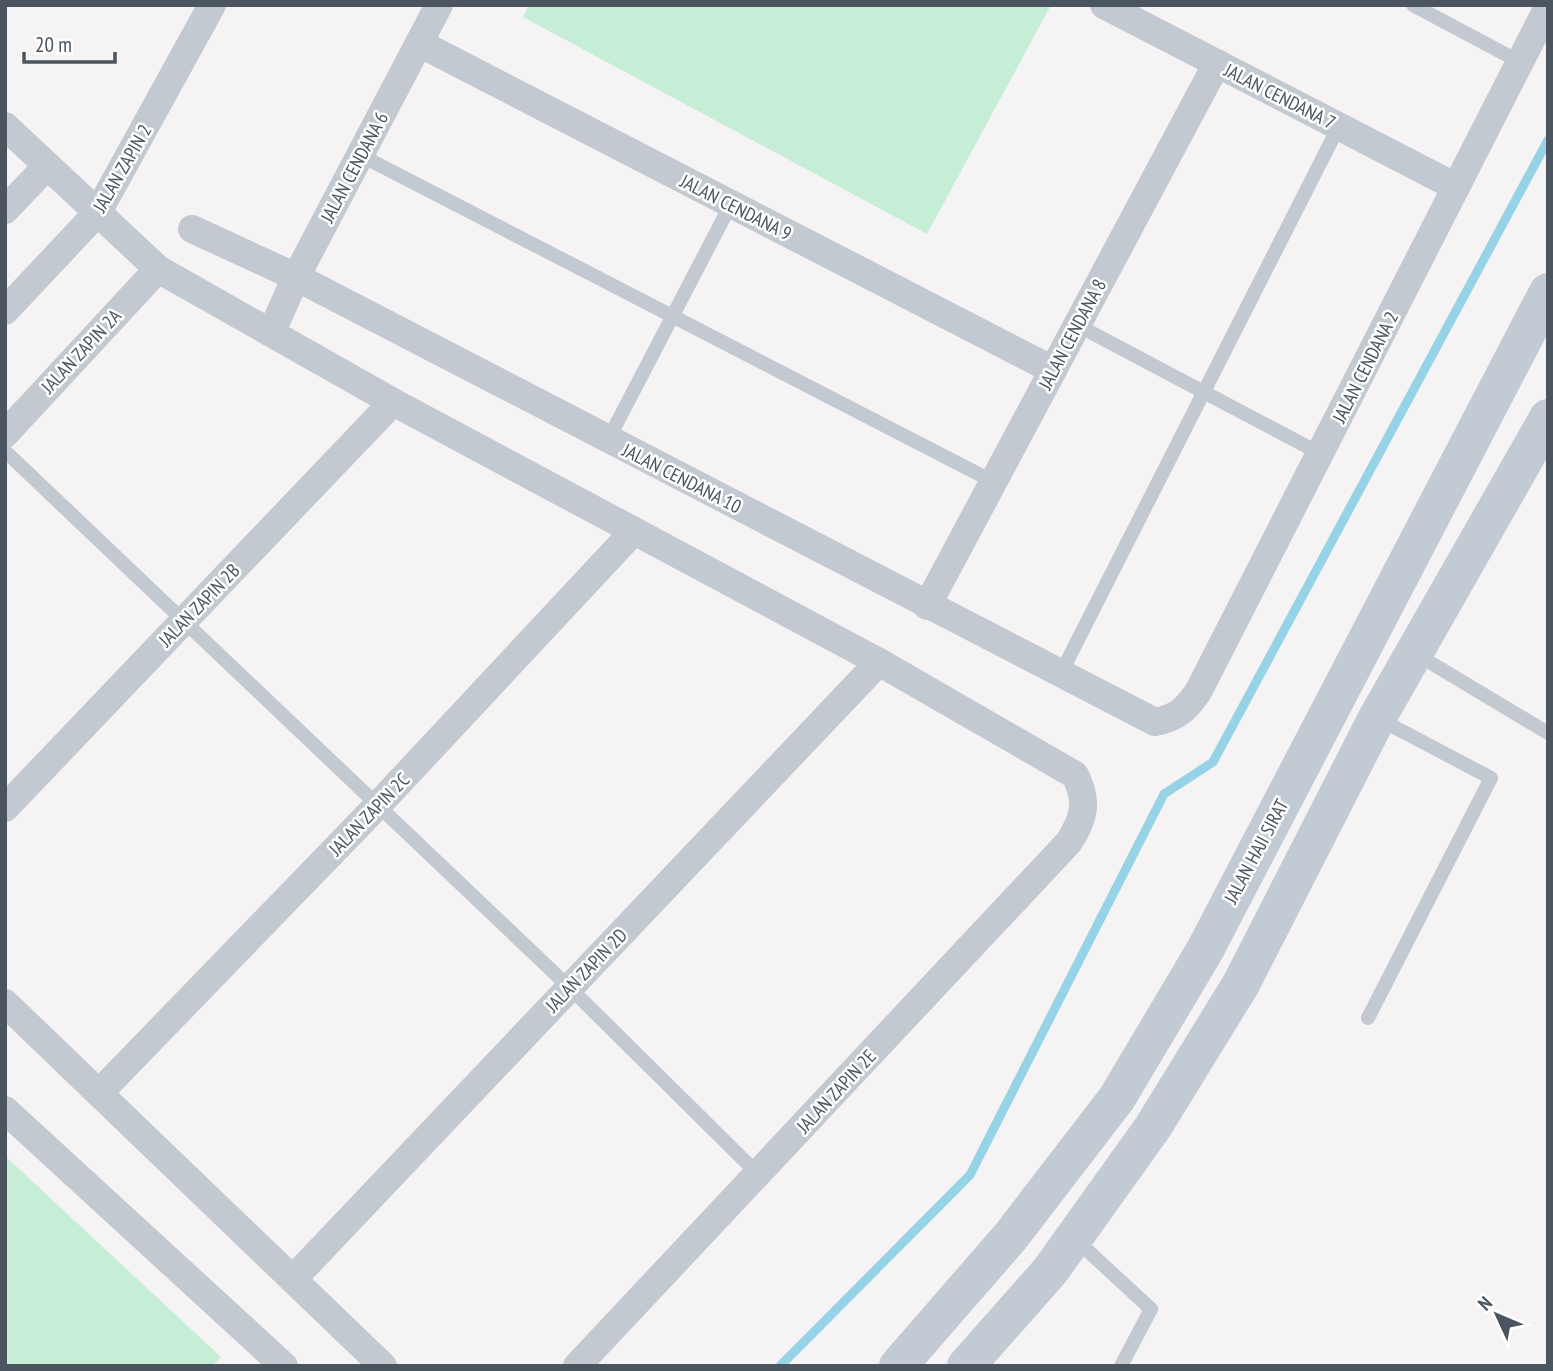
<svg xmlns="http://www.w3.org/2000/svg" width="1553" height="1371" viewBox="0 0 1553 1371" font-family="'PT Sans Narrow',sans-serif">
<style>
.green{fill:#c6edd6}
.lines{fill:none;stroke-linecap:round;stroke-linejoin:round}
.stream{stroke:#97d3e7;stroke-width:9}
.service{stroke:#c2c9d0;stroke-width:14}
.minor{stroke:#c2c9d0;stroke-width:28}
.secondary{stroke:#c2cad4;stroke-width:38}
.labels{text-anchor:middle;stroke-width:5;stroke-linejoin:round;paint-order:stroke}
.street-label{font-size:19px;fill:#4b555f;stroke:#fff}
</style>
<rect width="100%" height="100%" fill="#f5f3f3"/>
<g class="green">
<polygon points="529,5 1051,5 927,234 523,17"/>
<polygon points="5,1156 221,1357 212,1366 5,1366"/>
</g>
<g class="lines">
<polyline class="stream" points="780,1366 970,1175 1164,794 1213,762 1548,140"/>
<g class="service">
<polyline points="1413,5 1520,62"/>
<polyline points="360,155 994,482"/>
<polyline points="1077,325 1321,454"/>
<polyline points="608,440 731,204"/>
<polyline points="5,451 569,987 758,1174"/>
<polyline points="1416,654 1548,733"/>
<polyline points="1060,675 1339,126"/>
<polyline points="1368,1018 1491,778 1379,719"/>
<polyline points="1075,1239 1151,1309 1121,1366"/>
</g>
<g class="minor">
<polyline points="1104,5 1456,187"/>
<polyline points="419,43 1053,370"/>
<path d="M5,126l153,143 235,133 486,260 196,113c13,26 10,42 -6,67l-492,524"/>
<polyline points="5,210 47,166"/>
<path d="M192,229l104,48 859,445c22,-4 31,-13 43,-30l350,-685"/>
<polyline points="5,311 98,212 212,5"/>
<polyline points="272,331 296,277 439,5"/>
<polyline points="5,434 158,269"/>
<polyline points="927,606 1217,63"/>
<polyline points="5,808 393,402"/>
<polyline points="5,1003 383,1366"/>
<polyline points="99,1093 378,805 634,531"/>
<polyline points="5,1110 284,1366"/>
<polyline points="293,1279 879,662"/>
</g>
<g class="secondary">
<polyline points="898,1366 1011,1236 1117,1098 1205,950 1548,292"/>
<polyline points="966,1366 1050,1271 1153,1127 1241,984 1377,718 1548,418"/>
</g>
</g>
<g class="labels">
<g class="street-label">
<text transform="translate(1280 96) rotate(27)" y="7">JALAN CENDANA 7</text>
<text transform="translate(354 167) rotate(-62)" y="7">JALAN CENDANA 6</text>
<text transform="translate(122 168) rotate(-60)" y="7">JALAN ZAPIN 2</text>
<text transform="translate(736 207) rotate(27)" y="7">JALAN CENDANA 9</text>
<text transform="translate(1072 334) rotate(-62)" y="7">JALAN CENDANA 8</text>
<text transform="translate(81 351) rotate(-47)" y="7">JALAN ZAPIN 2A</text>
<text transform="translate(1365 367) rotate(-63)" y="7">JALAN CENDANA 2</text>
<text transform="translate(682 478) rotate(27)" y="7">JALAN CENDANA 10</text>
<text transform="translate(199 605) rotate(-46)" y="7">JALAN ZAPIN 2B</text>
<text transform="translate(369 814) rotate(-46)" y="7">JALAN ZAPIN 2C</text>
<text transform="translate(1256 851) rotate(-62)" y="7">JALAN HAJI SIRAT</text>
<text transform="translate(586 970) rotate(-46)" y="7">JALAN ZAPIN 2D</text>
<text transform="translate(836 1091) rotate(-47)" y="7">JALAN ZAPIN 2E</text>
</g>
</g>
<rect width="1553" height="1371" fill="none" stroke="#4b555f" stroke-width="14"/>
<g transform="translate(1497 1315) rotate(314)" stroke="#ffffff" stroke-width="5" paint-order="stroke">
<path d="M0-5L12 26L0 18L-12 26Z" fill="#4b555f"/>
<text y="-10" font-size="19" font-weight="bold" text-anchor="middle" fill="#4b555f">N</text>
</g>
<path d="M24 52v10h91v-10" fill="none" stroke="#4b555f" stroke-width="3.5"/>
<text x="35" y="52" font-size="21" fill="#4b555f" stroke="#ffffff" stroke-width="5" paint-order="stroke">20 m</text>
</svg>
